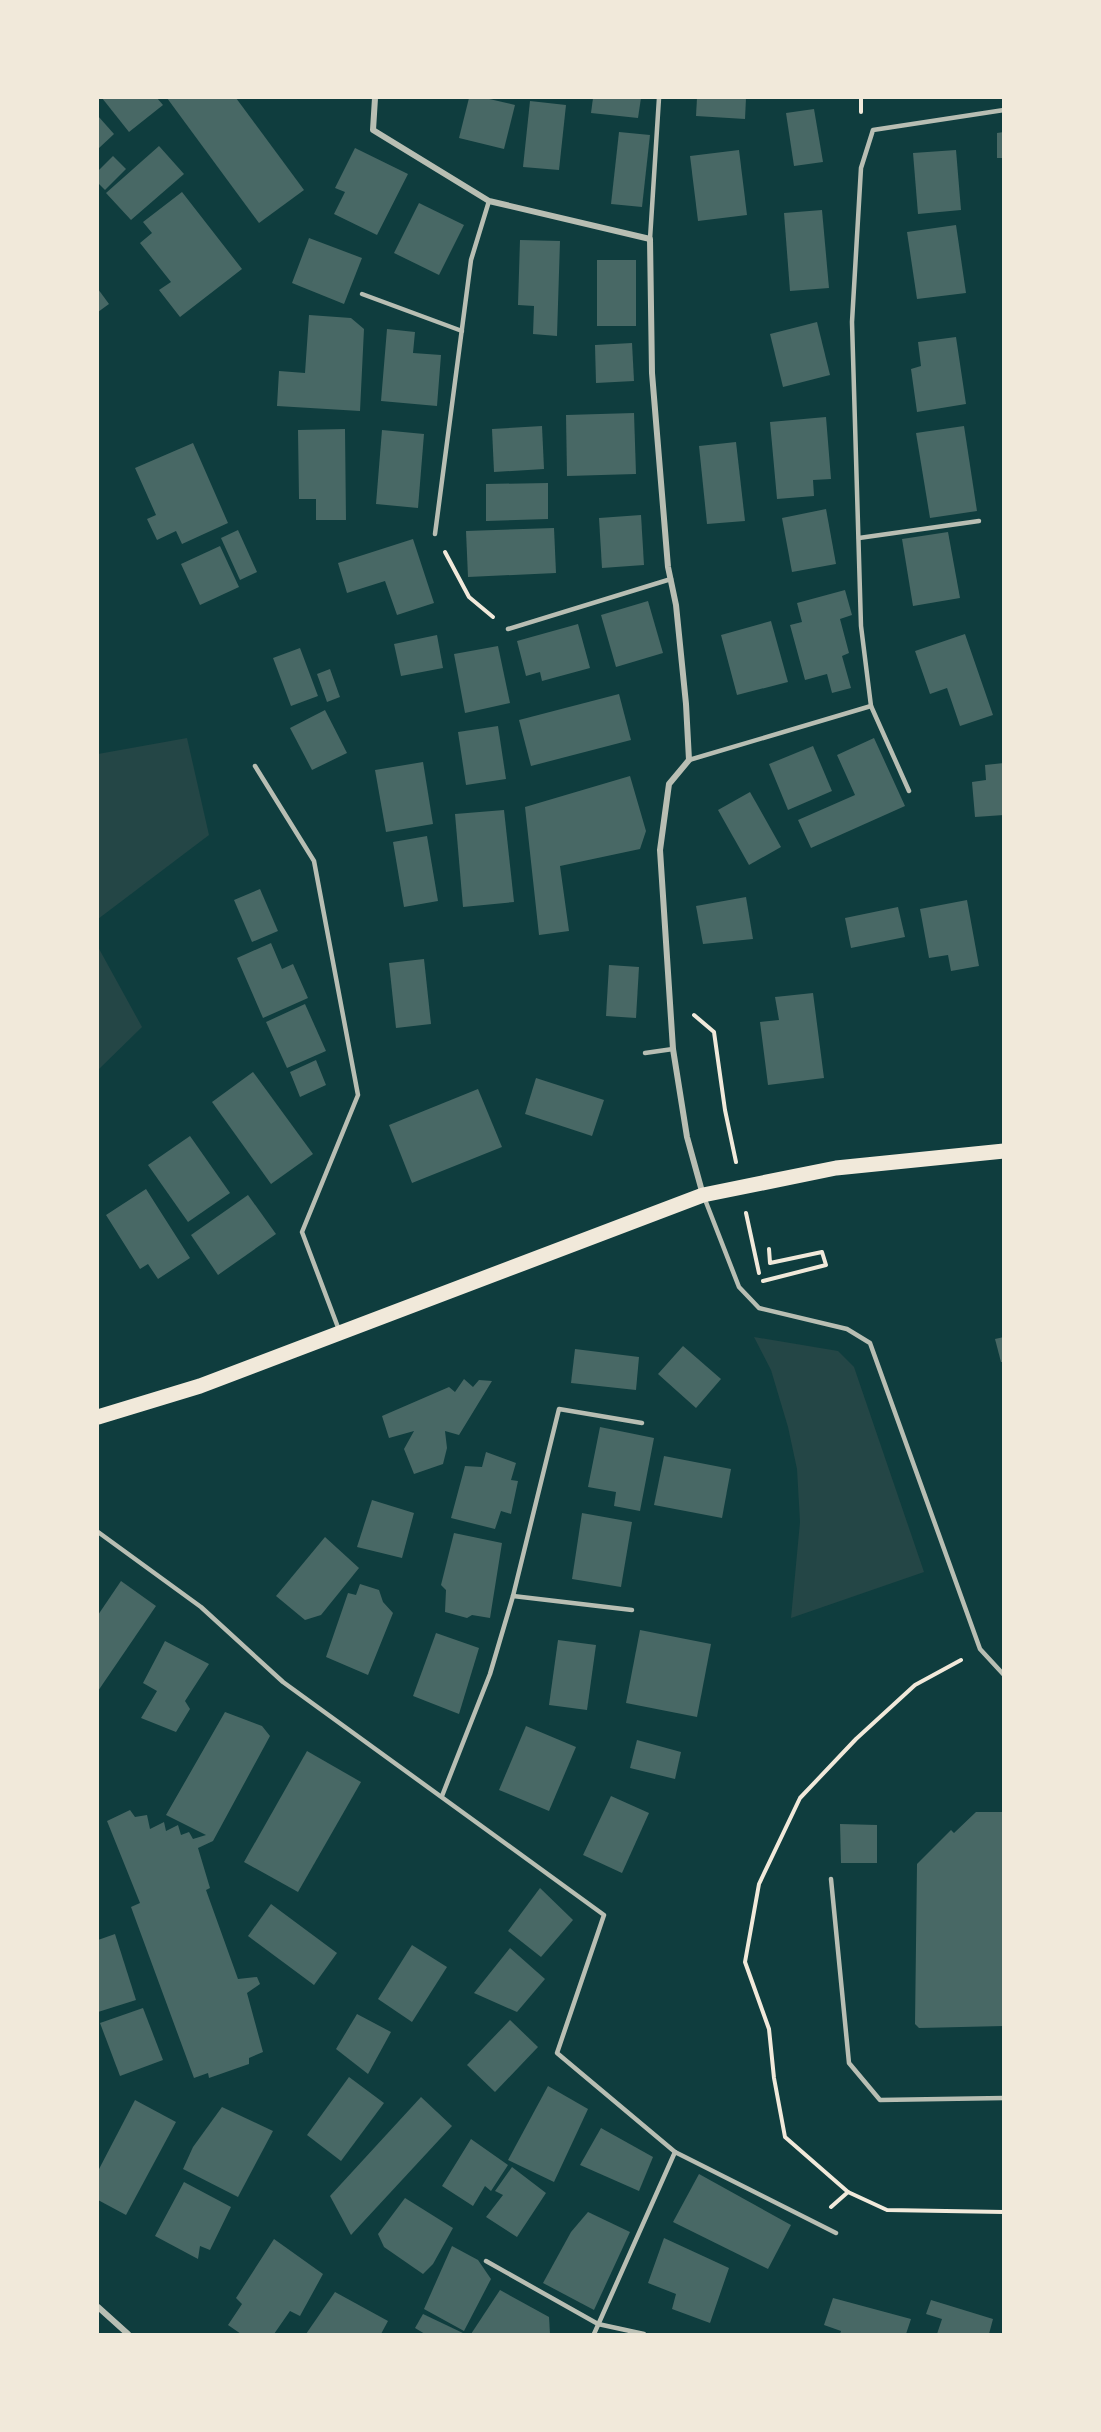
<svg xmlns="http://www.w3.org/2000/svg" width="1101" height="2432" viewBox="0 0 1101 2432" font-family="Signika,sans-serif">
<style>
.green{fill:#244646}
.building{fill:#486865}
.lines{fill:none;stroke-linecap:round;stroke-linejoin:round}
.path{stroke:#f1e9da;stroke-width:4}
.service{stroke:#b8beb3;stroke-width:4.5}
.minor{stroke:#b8beb3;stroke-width:6}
.primary{stroke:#f1e9da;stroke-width:15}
</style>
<rect width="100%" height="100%" fill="#0f3d3e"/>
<g class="green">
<polygon points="187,738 209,835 98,919 98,754"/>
<polygon points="98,947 142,1027 98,1070"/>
<polygon points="754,1337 838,1351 854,1367 924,1572 791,1618 800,1522 797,1469 788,1427 771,1370"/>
</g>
<g class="building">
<polygon points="102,98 157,98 163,105 129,132"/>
<polygon points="167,98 236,98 304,190 259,223"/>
<polygon points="469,98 485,98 515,105 504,149 459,138"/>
<polygon points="593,98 641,98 638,118 591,113"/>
<polygon points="697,98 746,98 745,119 696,116"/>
<polygon points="530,101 566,105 559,170 523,167"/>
<polygon points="814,109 823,162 794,166 786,113"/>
<polygon points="98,116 114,134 98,149"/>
<polygon points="619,132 650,135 642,207 611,204"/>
<polygon points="1004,132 1004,158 997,158 997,133"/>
<polygon points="159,146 184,174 131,220 106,193"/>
<polygon points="355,148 408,174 377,235 334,214 345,192 335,188"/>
<polygon points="739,150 747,215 698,221 690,156"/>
<polygon points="956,150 961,210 918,214 913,153"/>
<polygon points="113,156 126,169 105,190 98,183 98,171"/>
<polygon points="182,192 242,269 180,317 159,290 171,282 140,243 152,233 143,222"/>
<polygon points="419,203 464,225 439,275 394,253"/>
<polygon points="822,210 829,288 790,291 784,213"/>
<polygon points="956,225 966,293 917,299 907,232"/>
<polygon points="309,238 362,258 344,304 292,283"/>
<polygon points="520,240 560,241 557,336 533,334 534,306 518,305"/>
<rect x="597" y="260" width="39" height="66"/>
<polygon points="98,289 109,304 98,312"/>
<polygon points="309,315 351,318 364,329 360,411 277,406 279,371 305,373"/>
<polygon points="817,322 830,375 783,387 770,334"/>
<polygon points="387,329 415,332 413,353 441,355 437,406 381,401"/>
<polygon points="956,337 966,404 917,412 911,369 921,366 918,342"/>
<polygon points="632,343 634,381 596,383 595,345"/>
<polygon points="634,413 636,474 567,476 566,415"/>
<polygon points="826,417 831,479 813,480 814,496 777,499 770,422"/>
<polygon points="542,426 544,469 494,472 492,429"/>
<polygon points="964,426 977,511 930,518 916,433"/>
<polygon points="345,429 346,520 316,520 316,499 299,499 298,430"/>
<polygon points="382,430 424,434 418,508 376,504"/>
<polygon points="736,442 745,521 707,524 699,446"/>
<polygon points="193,443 228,523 182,544 176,531 157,540 147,519 156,515 135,468"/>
<polygon points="548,483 548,519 486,521 486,484"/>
<polygon points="826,509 836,564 792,572 782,518"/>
<polygon points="641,515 644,565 602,568 599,518"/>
<polygon points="554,528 556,573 468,577 466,531"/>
<polygon points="238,530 257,572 240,580 221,538"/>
<polygon points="948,532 960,598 913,606 902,539"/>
<polygon points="413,539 434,603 397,615 385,581 347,593 338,563"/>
<polygon points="220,546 239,587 200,605 181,564"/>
<polygon points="845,590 852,615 840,619 849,653 842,656 851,688 832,693 827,674 805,680 790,625 802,622 797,603"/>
<polygon points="648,601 663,653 616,667 601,615"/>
<polygon points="771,621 788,682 737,695 721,635"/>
<polygon points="578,624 590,668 542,681 540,672 526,676 517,641"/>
<polygon points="965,634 993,715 960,726 947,688 930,694 915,651"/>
<polygon points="437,635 443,668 401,676 394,644"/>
<polygon points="498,646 510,703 465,713 454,654"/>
<polygon points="300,648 318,696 291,706 273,658"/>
<polygon points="330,669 340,697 327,702 317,674"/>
<polygon points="619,694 631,740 531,766 519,720"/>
<polygon points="325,710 347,753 312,770 290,728"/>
<polygon points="498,726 506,779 466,785 458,732"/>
<polygon points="874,738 905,806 811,848 798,820 855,795 837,755"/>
<polygon points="813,746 832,791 788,810 769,764"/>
<polygon points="423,762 433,824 386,832 375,770"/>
<polygon points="1004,763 1004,815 975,817 972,782 986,780 985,765"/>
<polygon points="630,776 646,831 640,849 560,866 569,931 539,935 525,807"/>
<polygon points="750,792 781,847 749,865 718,810"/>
<polygon points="504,810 514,902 463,907 455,814"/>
<polygon points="427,836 438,901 404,907 393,842"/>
<polygon points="260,889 278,931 252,942 234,900"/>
<polygon points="746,897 753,939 703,944 696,906"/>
<polygon points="967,900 979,966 951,971 948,955 929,958 920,909"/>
<polygon points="898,907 905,937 851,948 845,918"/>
<polygon points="271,943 282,969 293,964 308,998 263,1018 237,958"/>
<polygon points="424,959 431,1024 396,1028 389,963"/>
<polygon points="609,965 639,967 636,1018 606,1016"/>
<polygon points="813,993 824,1078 768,1085 760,1022 779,1020 775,997"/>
<polygon points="305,1004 326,1051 287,1068 266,1022"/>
<polygon points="316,1060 326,1085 300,1097 290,1072"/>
<polygon points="253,1072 313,1154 271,1184 212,1102"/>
<polygon points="536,1078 604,1100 592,1136 525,1114"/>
<polygon points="478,1089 502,1147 412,1183 389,1125"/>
<polygon points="190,1136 230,1193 188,1222 148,1165"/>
<polygon points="146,1189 190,1258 158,1279 148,1264 140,1269 106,1215"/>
<polygon points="248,1195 276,1234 218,1275 191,1235"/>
<polygon points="1004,1337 1004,1362 1001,1362 995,1339"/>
<polygon points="683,1346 721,1379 696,1408 658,1374"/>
<polygon points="575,1349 639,1357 636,1390 571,1383"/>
<polygon points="464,1379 473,1387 479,1380 492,1381 459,1435 445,1431 447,1448 443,1464 414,1474 404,1449 414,1431 389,1438 382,1416 449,1387 455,1392"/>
<polygon points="600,1427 654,1438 640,1511 614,1506 616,1492 588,1487"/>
<polygon points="486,1452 516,1463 511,1480 518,1481 511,1514 501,1511 495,1529 451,1518 465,1466 482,1467"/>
<polygon points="664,1456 731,1469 722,1518 654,1505"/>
<polygon points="372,1500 414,1513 402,1558 357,1547"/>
<polygon points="582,1513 632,1522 621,1587 572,1579"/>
<polygon points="454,1533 502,1543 490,1618 472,1615 467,1618 445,1612 446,1590 441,1585"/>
<polygon points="325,1537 359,1568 321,1615 305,1620 276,1596"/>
<polygon points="121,1581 156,1606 98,1691 98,1615"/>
<polygon points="360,1584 379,1590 383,1602 393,1613 368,1675 326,1657 348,1593 356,1595"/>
<polygon points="640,1630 711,1644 697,1717 626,1703"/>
<polygon points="436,1633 479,1648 459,1714 413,1696"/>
<polygon points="558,1640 596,1645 587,1710 549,1705"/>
<polygon points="165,1641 209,1664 185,1701 190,1709 176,1732 141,1718 157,1691 143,1683"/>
<polygon points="225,1712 262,1726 270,1736 213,1841 198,1848 210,1888 206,1890 238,1979 257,1977 260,1984 247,1993 263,2052 249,2058 249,2064 209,2078 208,2073 194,2078 131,1907 140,1903 107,1821 130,1810 135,1817 147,1815 150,1829 164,1822 166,1831 178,1825 181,1835 189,1832 193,1839 206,1835 166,1815"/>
<polygon points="526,1726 576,1747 549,1811 499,1790"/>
<polygon points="637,1740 681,1752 675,1779 630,1768"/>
<polygon points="307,1751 361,1782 298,1892 244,1862"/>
<polygon points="611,1796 649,1813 622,1873 583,1855"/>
<polygon points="976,1812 1004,1812 1004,2026 919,2028 915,2024 917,1864 951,1830 954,1833"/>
<polygon points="840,1824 877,1825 877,1863 841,1863"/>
<polygon points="540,1888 573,1920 541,1957 508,1931"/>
<polygon points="271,1904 337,1953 314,1985 248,1936"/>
<polygon points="115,1934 136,2000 98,2012 98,1940"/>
<polygon points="412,1945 447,1967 412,2022 378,1999"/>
<polygon points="510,1948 545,1979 517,2012 474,1993"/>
<polygon points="143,2008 163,2060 120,2076 100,2023"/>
<polygon points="357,2014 391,2032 368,2074 336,2049"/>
<polygon points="510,2020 538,2047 495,2092 467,2065"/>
<polygon points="349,2077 384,2103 341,2161 307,2135"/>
<polygon points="548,2086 588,2109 554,2182 508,2160"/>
<polygon points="421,2097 452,2126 351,2235 330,2196"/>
<polygon points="135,2100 176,2122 126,2215 98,2200 98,2171"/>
<polygon points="222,2107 273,2131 238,2197 183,2169 193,2147"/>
<polygon points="601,2128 653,2157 639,2191 580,2165"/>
<polygon points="471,2139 508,2165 491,2191 485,2186 473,2206 442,2186"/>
<polygon points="512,2167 546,2193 517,2237 486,2217 503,2195 495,2191"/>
<polygon points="699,2174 791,2225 768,2269 673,2222"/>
<polygon points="184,2182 231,2207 210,2250 200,2246 198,2259 155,2236"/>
<polygon points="405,2198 453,2228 433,2264 423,2274 384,2247 378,2234"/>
<polygon points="588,2212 630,2232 594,2310 543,2283 571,2232"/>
<polygon points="664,2238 729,2268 710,2323 672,2309 676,2294 648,2283"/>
<polygon points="274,2239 323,2274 300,2316 290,2311 274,2334 241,2334 228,2325 242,2304 236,2298"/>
<polygon points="452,2246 478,2260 491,2279 464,2331 424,2309"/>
<polygon points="500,2290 549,2317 550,2334 471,2334"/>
<polygon points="335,2292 388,2321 381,2334 306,2334"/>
<polygon points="833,2298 911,2319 906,2334 840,2334 841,2331 824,2325"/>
<polygon points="931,2300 993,2319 989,2334 937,2334 942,2319 926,2314"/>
<polygon points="423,2314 465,2334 425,2334 415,2328"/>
</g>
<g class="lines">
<g class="path">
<polyline points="861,98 861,112"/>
<polyline points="445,552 469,597 493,617"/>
<polyline points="694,1015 714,1032 725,1110 736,1162"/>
<polyline points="746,1213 759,1273"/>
<polyline points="763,1281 826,1265 822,1252 770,1263 769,1249"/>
<polyline points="848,2192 887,2210 1004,2212"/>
<polyline points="831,2207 848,2192 785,2137 774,2078 769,2029 745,1962 759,1884 800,1798 856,1739 915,1685 961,1660"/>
</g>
<g class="service">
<polyline points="650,239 659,98"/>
<polyline points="362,294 462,331"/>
<polyline points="435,534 471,260 489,201"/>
<polyline points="859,538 979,521"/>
<polyline points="508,629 671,579"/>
<polyline points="689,760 871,706"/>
<polyline points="255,766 314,861 358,1095 302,1232 339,1330"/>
<polyline points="909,791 871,706 861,626 852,322 861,168 873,130 1004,110"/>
<polyline points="645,1053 673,1049"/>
<polyline points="704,1197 739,1287 759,1308 847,1329 870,1343 980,1649 1004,1675"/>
<polyline points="98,1532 201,1607 283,1682 604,1915 557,2053 675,2152"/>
<polyline points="513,1596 632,1610"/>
<polyline points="442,1796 490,1674 513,1596 559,1409 642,1423"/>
<polyline points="831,1879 849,2063 880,2100 1004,2098"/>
<polyline points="486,2261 598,2324 644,2334"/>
<polyline points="594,2334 675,2152 836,2233"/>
</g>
<g class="minor">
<polyline points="375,98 373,130 489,201 650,239 652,373 668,567 676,605 686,704 689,760 669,784 660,850 673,1049 687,1137 703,1195"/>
<polyline points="98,2307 128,2334"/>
</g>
<polyline class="primary" points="98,1417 200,1386 703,1195 836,1168 1004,1151"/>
</g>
<rect width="1101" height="2432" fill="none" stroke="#f1e9da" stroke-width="198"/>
</svg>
